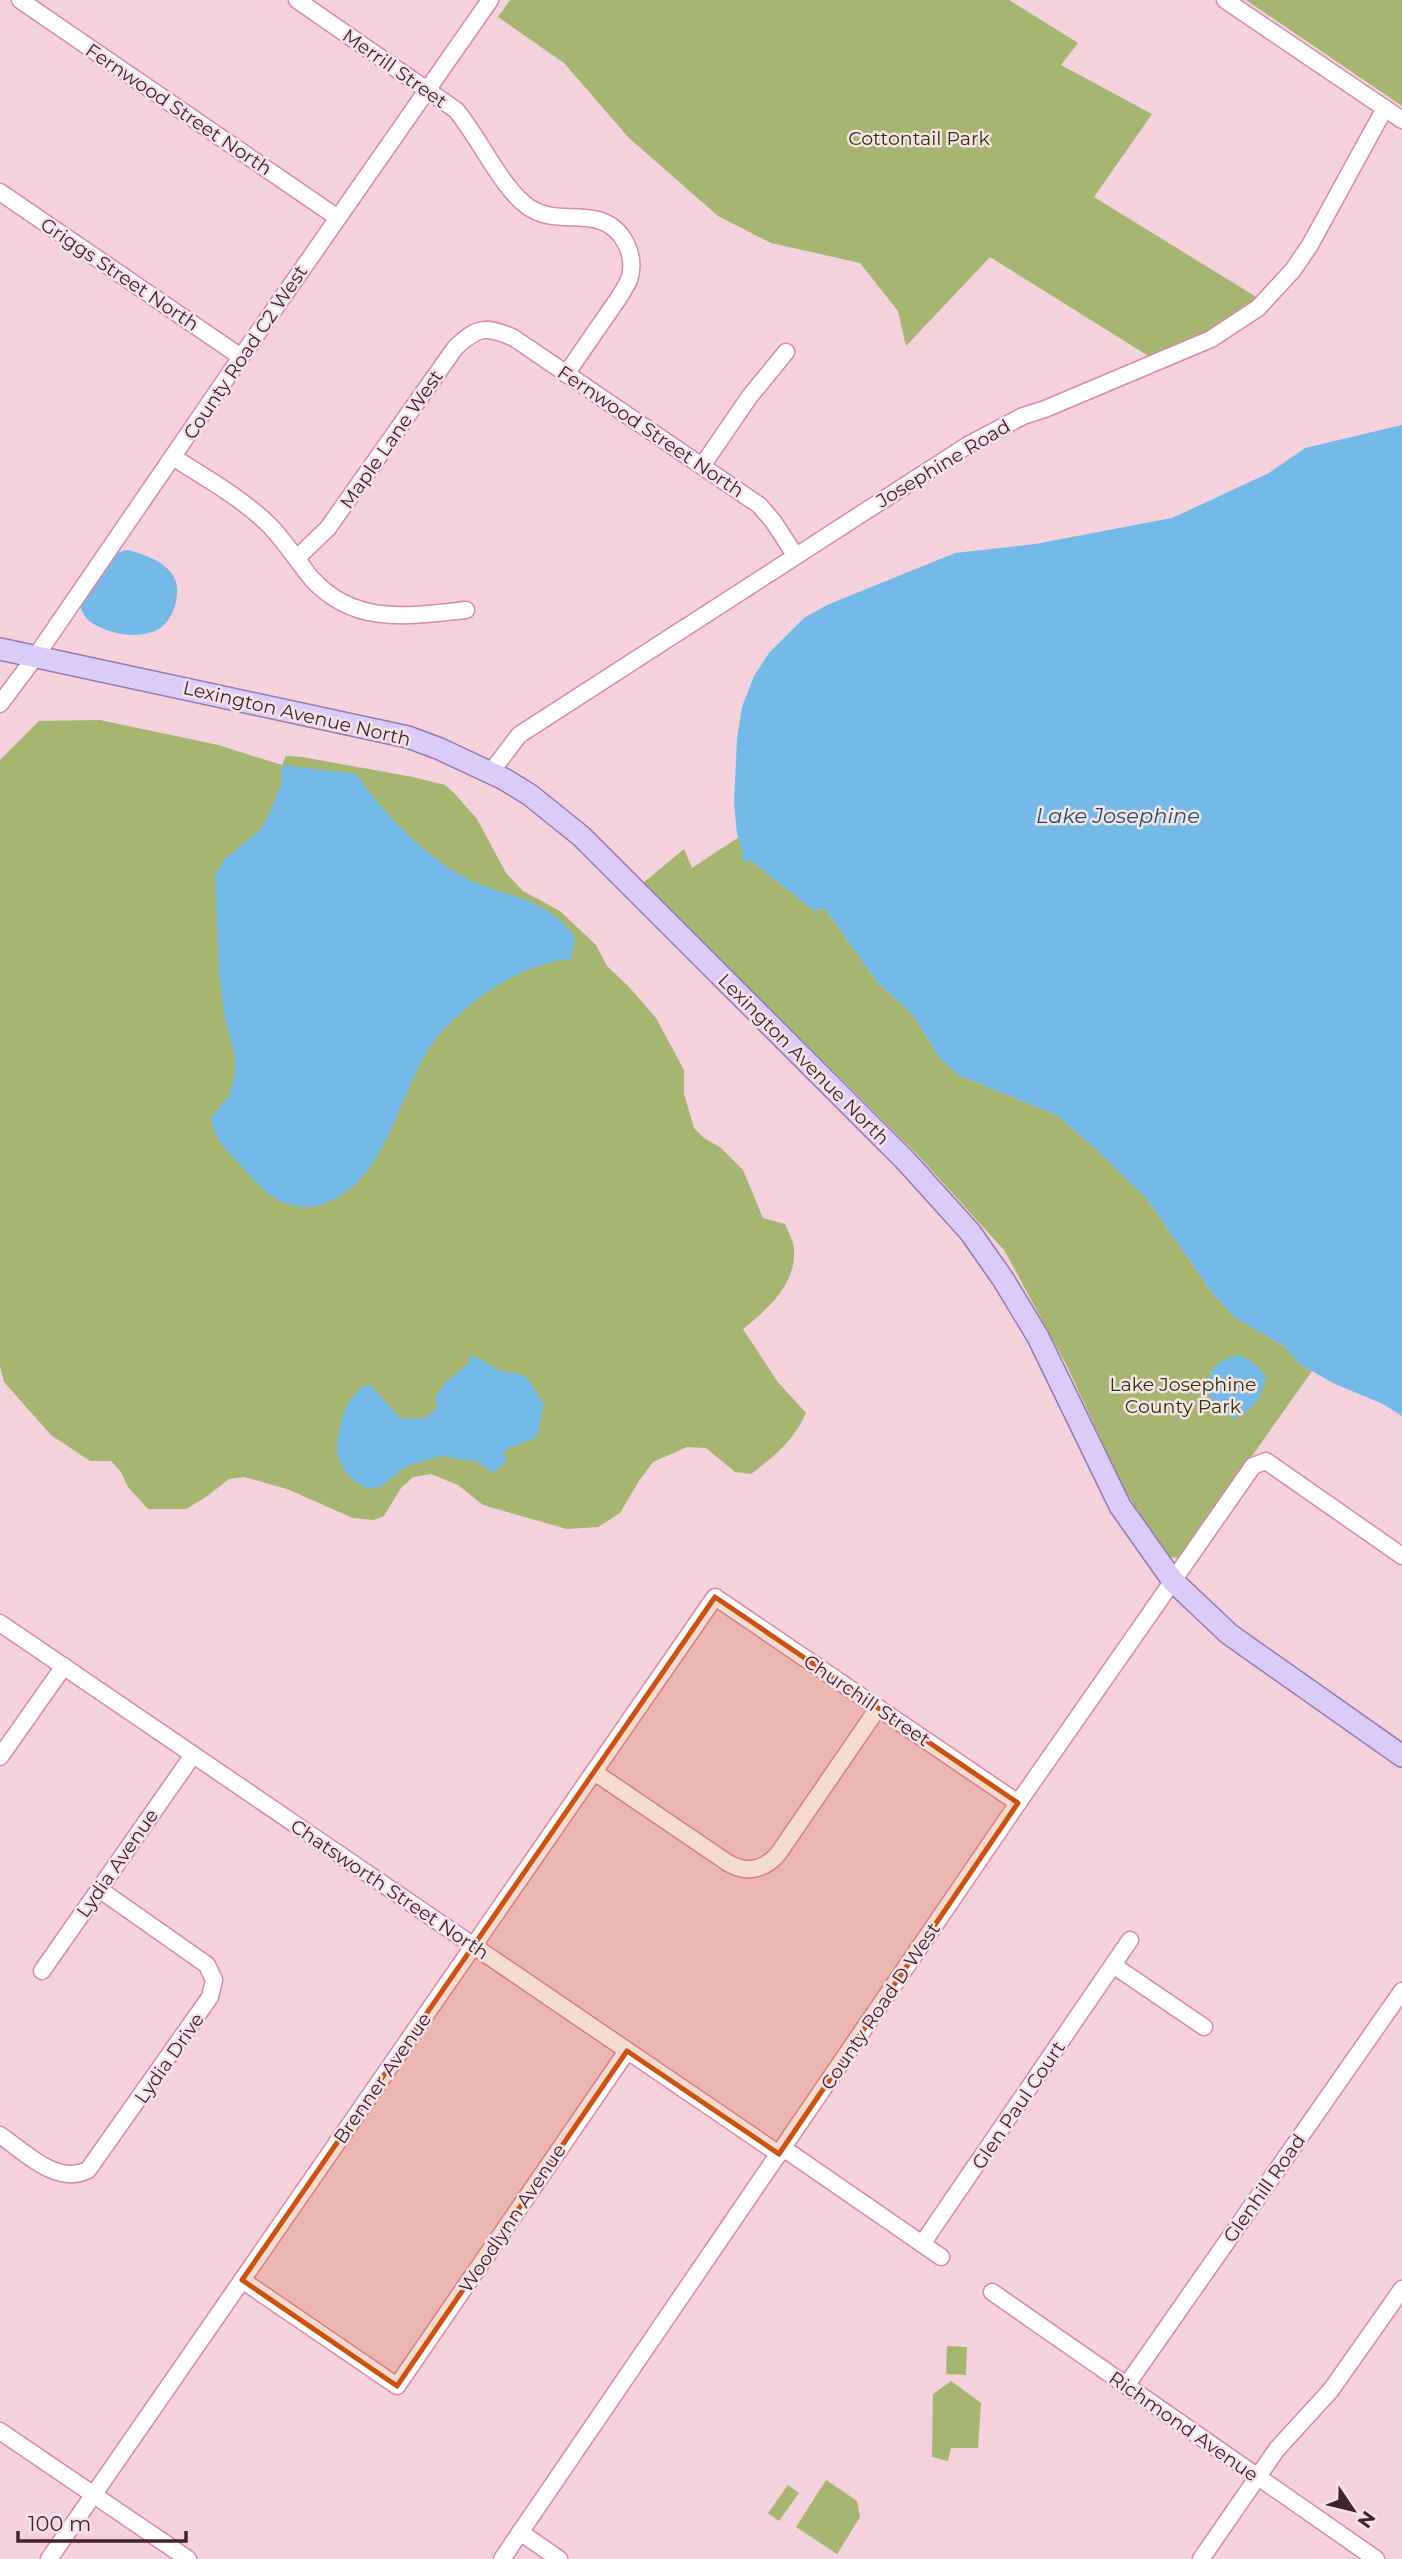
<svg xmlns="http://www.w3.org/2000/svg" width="1402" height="2559" viewBox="0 0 1402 2559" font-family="Montserrat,sans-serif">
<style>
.green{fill:#a6b670}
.water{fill:#74bae8}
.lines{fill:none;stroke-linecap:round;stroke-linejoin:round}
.minor-casing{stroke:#db89a4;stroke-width:19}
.major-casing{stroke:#9579af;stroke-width:24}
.minor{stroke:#fff;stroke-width:16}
.major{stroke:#dacbf9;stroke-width:21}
.marked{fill:#cf5111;fill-opacity:0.2;stroke:#cf5111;stroke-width:5;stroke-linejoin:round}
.labels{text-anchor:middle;stroke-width:5;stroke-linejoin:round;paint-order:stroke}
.street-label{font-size:19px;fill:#43222d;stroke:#f6e3e8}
.park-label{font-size:19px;fill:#2e3700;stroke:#f6e3e8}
.water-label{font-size:21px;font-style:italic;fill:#1b5070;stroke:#f6e3e8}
</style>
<rect width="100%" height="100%" fill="#f4d1db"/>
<g class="green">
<polygon points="510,0 1009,0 1078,43 1061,65 1152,114 1094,197 1258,298 1254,303 1200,336 1150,357 990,257 906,346 898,311 860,263 771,243 718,216 629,138 564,63 498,17"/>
<polygon points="1246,0 1402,0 1402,106"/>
<path d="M100,720l118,25 64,20 4,-9 16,1 111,20 32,8 9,8 23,26 29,54 17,18 37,20 36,34 11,21 22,21 27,31 28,52v24l10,34 11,11 15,8 23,23 20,48 22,6c3,8 9,17 9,26 2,34 -26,59 -51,79l34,52 29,32c-12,27 -31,43 -55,61l-16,-2 -29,-24 -19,-1 -34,15 -14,19 -19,32 -22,14 -31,2 -84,-24 -25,-20 -27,-11 -18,3 -12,11 -17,28 -10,4 -21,-2 -66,-29 -43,-12 -15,2 -23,18 -20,12h-38l-20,-22 -7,-15 -10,-11h-21l-39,-26 -47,-53 -4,-16v-606l39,-39z"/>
<polygon points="739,837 743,853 750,860 813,910 825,909 878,983 912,1014 939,1057 958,1075 1057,1115 1099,1152 1147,1199 1213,1294 1237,1319 1284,1346 1301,1365 1312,1371 1180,1558 1170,1557 1137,1510 1121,1483 1067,1366 1004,1250 914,1151 643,883 684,849 692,868"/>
<polygon points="947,2346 967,2347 966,2375 946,2374"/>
<polygon points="951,2381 981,2403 978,2448 951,2448 948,2461 932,2457 933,2394"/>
<polygon points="826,2480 857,2501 860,2517 837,2554 796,2527"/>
<polygon points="788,2485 799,2493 779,2521 768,2513"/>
</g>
<g class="water">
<polygon points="1402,425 1402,1416 1383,1404 1335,1384 1301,1365 1284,1346 1237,1319 1213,1294 1147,1199 1099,1152 1057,1115 958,1075 939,1057 912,1014 878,983 825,909 813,910 750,860 744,862 742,859 743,853 737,834 734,803 737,739 742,707 754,676 769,653 804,618 827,605 955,553 1035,544 1172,518 1269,473 1305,448"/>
<path d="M128,550c26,7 56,19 48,51 -1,8 -6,18 -12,24 -18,17 -58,10 -76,-5 -5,-5 -7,-12 -10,-19 13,-20 24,-47 50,-51z"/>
<path d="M282,765l74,9c24,35 63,75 99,98 40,25 93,23 120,66l-4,21c-46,3 -101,40 -131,75 -43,50 -48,148 -119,171 -26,7 -48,-4 -66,-24 -12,-14 -28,-28 -38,-44 -4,-5 -4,-14 -6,-20l18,-21 6,-22v-18l-11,-42 -5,-42 -4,-97 10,-16 33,-27 10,-15 13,-32z"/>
<path d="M1241,1355l15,10 10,12c-3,19 -13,33 -30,41 -38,-13 -38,-58 5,-63z"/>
<path d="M470,1356c12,1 21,11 31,15 9,3 20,0 27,8 6,8 9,16 16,24l-7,34 -33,14 2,11 -13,11 -17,-12 -21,-2 -11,-4 -39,12 -24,20c-5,0 -12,2 -17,0 -12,-6 -25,-20 -26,-33 -3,-22 9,-65 32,-70l30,34c18,1 26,4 37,-11l-2,-9 10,-15 23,-19z"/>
</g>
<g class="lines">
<g class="minor-casing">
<g id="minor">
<polyline points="20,0 338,218"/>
<path d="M297,0l159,110c23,27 46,80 74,98 22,14 44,6 68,12 25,7 39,35 31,60 -5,11 -13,22 -20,32 -14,20 -28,41 -43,62"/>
<polyline points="1225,0 1402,120"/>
<polyline points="0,192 241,357"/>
<path d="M173,457c32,21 69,41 96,68 16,16 28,36 43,54 43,47 97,37 154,31"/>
<polyline points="702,466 750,396 786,352"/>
<path d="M297,558l31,-30 127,-180c22,-21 31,-23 59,-10l245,167 14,16 22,34"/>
<polyline points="0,704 36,656 241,357 490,0"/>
<polyline points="491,772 519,735 968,445 1023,416 1045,409 1211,339 1258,308 1293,270 1310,245 1385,108"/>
<polyline points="0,1623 779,2154"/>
<polyline points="0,1757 64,1666"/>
<path d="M594,1772l134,91c19,11 36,7 50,-9l100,-146"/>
<polyline points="1113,1965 1204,2027"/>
<polyline points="42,1971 193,1755"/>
<path d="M0,2135c25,17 57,51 88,35l122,-173 4,-17 -7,-15 -108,-76"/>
<polyline points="783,2148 941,2257"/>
<polyline points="922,2244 1130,1940"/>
<polyline points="242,2280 397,2386 627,2051"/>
<polyline points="992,2292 1376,2559"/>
<polyline points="1126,2386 1402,1991"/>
<polyline points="0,2431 188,2559"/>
<polyline points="520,2532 559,2559"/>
<polyline points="49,2559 715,1597 1018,1803"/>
<polyline points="502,2559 1018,1803 1253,1466 1266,1461 1402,1556"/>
<polyline points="1201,2559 1277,2449 1331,2390 1402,2289"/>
</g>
</g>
<g class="major-casing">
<polyline id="major" points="0,649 408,737 440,749 504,779 530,795 581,836 905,1160 970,1232 1003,1279 1038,1337 1120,1506 1173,1581 1229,1634 1402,1756"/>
</g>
<use href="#minor" class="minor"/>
<use href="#major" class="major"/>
</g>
<path class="marked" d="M715,1597l303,206 -239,351 -152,-103 -230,335 -155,-106z"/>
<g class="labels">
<g class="street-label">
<text transform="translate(395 68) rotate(35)" y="7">Merrill Street</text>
<text transform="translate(179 109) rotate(34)" y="7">Fernwood Street North</text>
<text transform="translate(120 274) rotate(34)" y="7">Griggs Street North</text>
<text transform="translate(245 352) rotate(-56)" y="7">County Road C2 West</text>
<text transform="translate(651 431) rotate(34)" y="7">Fernwood Street North</text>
<text transform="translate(391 439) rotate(-55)" y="7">Maple Lane West</text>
<text transform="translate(943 463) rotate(-31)" y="7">Josephine Road</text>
<text transform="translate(297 713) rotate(13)" y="7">Lexington Avenue North</text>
<text transform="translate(804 1059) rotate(45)" y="7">Lexington Avenue North</text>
<text transform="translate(867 1700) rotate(34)" y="7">Churchill Street</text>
<text transform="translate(117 1863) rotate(-55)" y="7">Lydia Avenue</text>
<text transform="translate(390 1889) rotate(34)" y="7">Chatsworth Street North</text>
<text transform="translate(880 2006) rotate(-56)" y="7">County Road D West</text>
<text transform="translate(169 2058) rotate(-55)" y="7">Lydia Drive</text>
<text transform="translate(382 2078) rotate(-55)" y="7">Brenner Avenue</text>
<text transform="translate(1018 2105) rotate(-56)" y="7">Glen Paul Court</text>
<text transform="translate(1264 2188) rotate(-55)" y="7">Glenhill Road</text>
<text transform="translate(512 2218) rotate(-56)" y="7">Woodlynn Avenue</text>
<text transform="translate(1184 2426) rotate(35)" y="7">Richmond Avenue</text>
</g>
<g class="park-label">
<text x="919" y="145">Cottontail Park</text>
<text x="1183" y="1391">Lake Josephine<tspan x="1183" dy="22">County Park</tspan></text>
</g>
<g class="water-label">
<text x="1118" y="823">Lake Josephine</text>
</g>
</g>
<g transform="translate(1353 2510) rotate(125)" stroke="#f6e3e8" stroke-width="5" paint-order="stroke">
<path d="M0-5L12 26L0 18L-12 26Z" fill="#43222d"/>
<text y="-10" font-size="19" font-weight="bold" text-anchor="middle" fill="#43222d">N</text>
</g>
<path d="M18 2531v10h168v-10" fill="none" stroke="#43222d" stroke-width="3.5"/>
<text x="28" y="2531" font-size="21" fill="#43222d" stroke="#f6e3e8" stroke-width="5" paint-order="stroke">100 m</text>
</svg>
